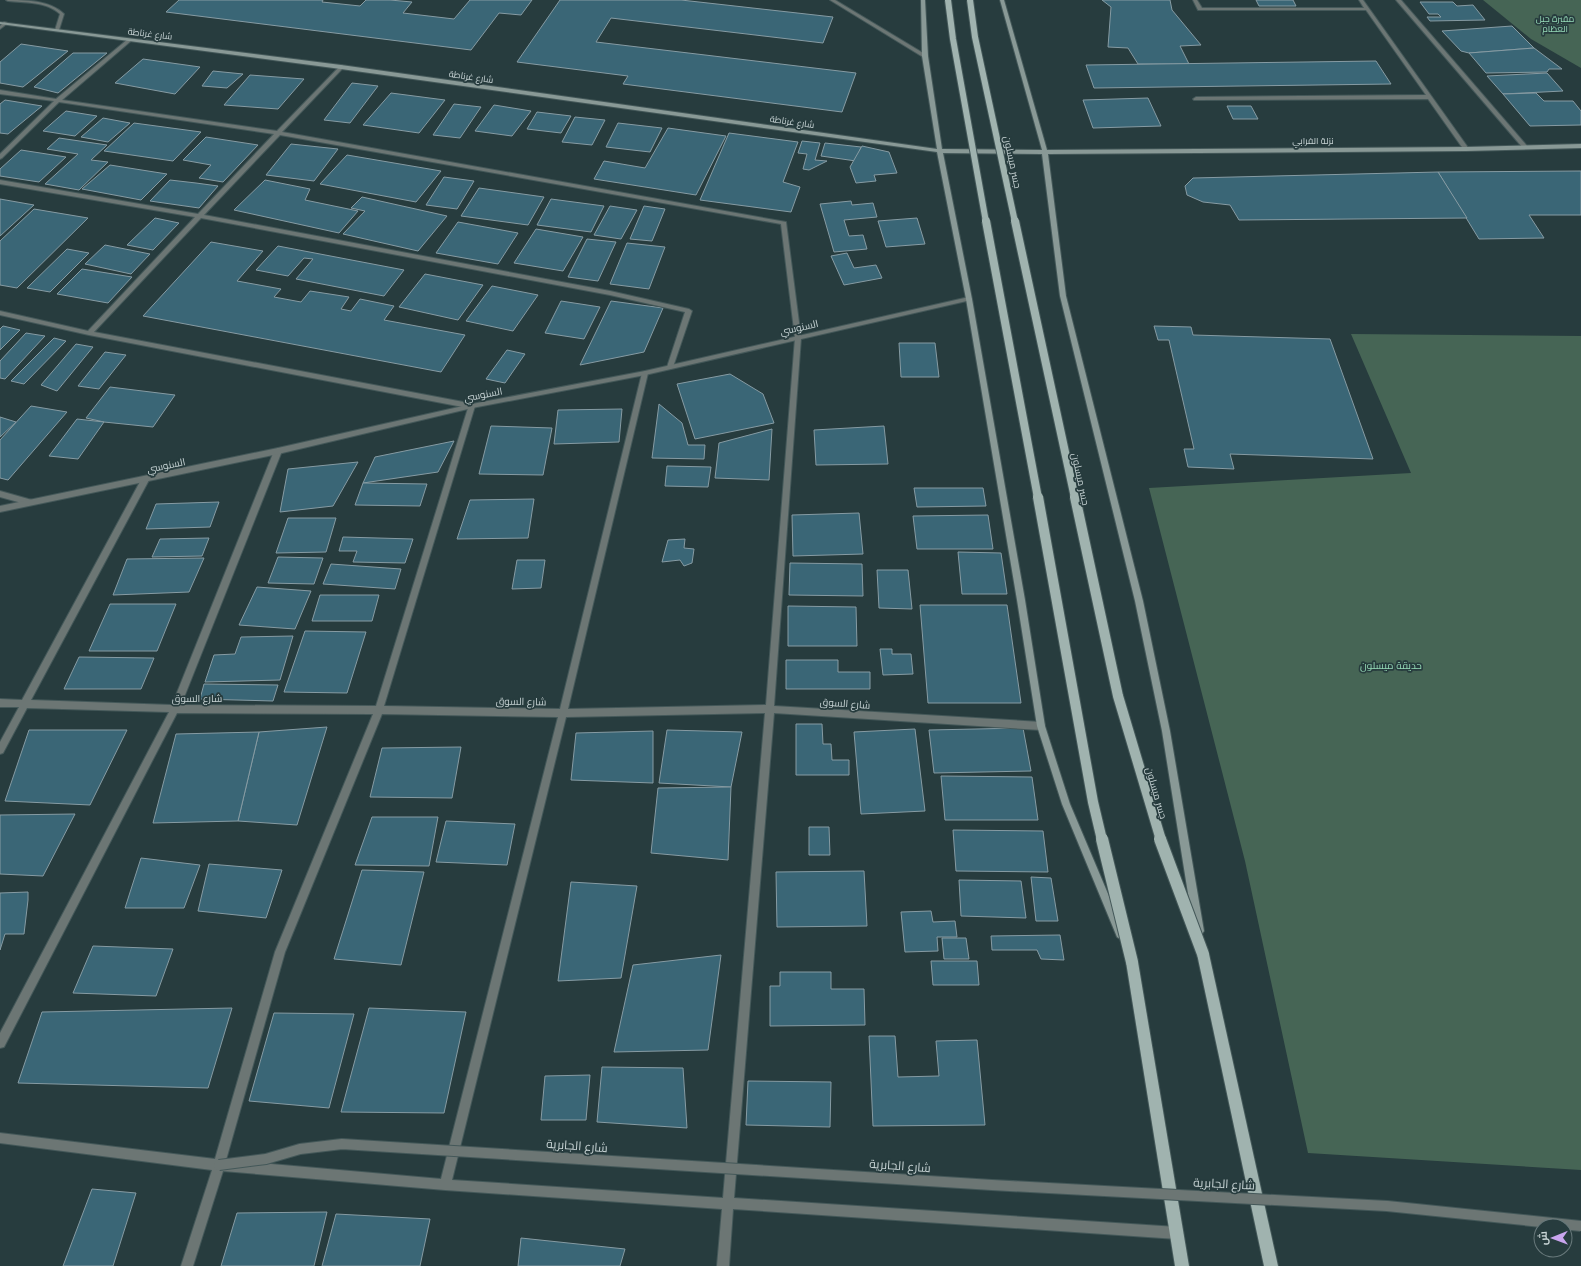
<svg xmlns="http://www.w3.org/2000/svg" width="1581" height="1266" viewBox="0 0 1581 1266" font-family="'Fira Sans',Cairo,sans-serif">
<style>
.green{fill:#466555}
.building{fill:#3a6676;stroke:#869ba3}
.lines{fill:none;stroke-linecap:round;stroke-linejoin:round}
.service-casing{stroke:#445859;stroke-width:2}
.minor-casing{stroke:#445859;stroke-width:2}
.tertiary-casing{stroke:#445859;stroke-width:2}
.secondary-casing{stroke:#445859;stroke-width:2}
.primary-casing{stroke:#445859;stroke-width:2}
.service{fill:#6c7674;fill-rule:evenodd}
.minor{fill:#6c7674;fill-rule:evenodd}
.tertiary{fill:#6c7674;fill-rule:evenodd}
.secondary{fill:#899996;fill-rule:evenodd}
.primary{fill:#a0b3af;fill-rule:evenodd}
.minor-bridge-casing{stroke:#445859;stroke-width:12;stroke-linecap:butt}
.primary-bridge-far3-casing{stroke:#445859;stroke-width:8;stroke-linecap:butt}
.primary-bridge-far2-casing{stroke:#445859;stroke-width:10;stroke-linecap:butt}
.primary-bridge-far1-casing{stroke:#445859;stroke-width:12;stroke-linecap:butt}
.primary-bridge-casing{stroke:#445859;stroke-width:14;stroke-linecap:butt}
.minor-bridge{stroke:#6c7674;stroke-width:10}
.primary-bridge-far3{stroke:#a0b3af;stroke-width:6}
.primary-bridge-far2{stroke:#a0b3af;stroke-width:8}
.primary-bridge-far1{stroke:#a0b3af;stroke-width:10}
.primary-bridge{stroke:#a0b3af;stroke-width:12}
.labels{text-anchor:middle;stroke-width:3.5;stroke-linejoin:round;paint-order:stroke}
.far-park-label{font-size:9px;fill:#97dbb8;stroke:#273c3e}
.far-street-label{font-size:9px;fill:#c9d5d6;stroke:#273c3e}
.street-label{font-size:10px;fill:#c9d5d6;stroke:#273c3e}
.park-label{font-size:10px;fill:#97dbb8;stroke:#273c3e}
.near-street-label{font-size:12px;fill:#c9d5d6;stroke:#273c3e}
</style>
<rect width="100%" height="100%" fill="#273c3e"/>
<g class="green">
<polygon points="1483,0 1581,0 1581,68 1531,39"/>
<polygon points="1351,334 1581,336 1581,1170 1308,1153 1245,861 1149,488 1411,473"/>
</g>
<g class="building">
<polygon points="179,0 323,0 322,2 360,6 366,0 390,0 412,2 403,13 454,19 470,0 532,0 521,15 499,13 471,50 166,12"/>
<polygon points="560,0 681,0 833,17 823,43 611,18 596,42 856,73 842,112 623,84 628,76 517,62"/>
<polygon points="1102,0 1170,0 1172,10 1201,45 1180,46 1189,64 1138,64 1128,48 1108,47 1111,7"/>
<polygon points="1256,0 1293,0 1296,6 1259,6"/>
<polygon points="1420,2 1453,2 1457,6 1473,5 1485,20 1430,21 1427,17 1441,17 1438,14 1429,14"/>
<polygon points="1512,26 1534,48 1469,53 1461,51 1442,31"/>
<polygon points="21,44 68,51 23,87 0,83 0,62"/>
<polygon points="1534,48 1562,69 1549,69 1547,72 1486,73 1469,53"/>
<polygon points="73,53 107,53 58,93 34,87"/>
<polygon points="143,59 200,67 175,94 115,83"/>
<polygon points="1376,61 1391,84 1094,88 1086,65"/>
<polygon points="213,71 243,74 227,88 202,86"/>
<polygon points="1547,73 1563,91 1503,94 1487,76"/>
<polygon points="250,75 304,79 278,109 224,105"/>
<polygon points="352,83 378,86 350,123 324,120"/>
<polygon points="391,93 445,100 419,133 363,125"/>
<polygon points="1536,93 1544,101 1573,101 1581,111 1581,125 1530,126 1503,94"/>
<polygon points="1148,98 1161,126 1093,128 1083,100"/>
<polygon points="5,100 42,106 8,134 0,133 0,104"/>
<polygon points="454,104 481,107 460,138 433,135"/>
<polygon points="494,105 531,111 512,136 475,131"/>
<polygon points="1227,106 1251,106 1258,119 1233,119"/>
<polygon points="66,111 97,116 75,136 43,131"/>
<polygon points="537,112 571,116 561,133 527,129"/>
<polygon points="575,117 605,120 592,145 562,142"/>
<polygon points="103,118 130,123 108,142 81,137"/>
<polygon points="134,123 201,132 173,161 104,151"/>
<polygon points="618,123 662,128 650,152 606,147"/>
<polygon points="668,128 726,136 696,195 594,179 604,161 645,168"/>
<polygon points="729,133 798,142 783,182 800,187 791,212 700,200"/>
<polygon points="206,137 258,145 223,182 199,178 211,165 183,160"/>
<polygon points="59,138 107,145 91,160 108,162 79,190 45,184 78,154 47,149"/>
<polygon points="802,141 820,143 815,160 827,161 809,170 803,169 807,154 798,153"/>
<polygon points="825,143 861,147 856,161 821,156"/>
<polygon points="291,144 338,149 314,181 266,175"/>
<polygon points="862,146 889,152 897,173 874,175 876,181 856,183 850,167"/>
<polygon points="21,150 66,157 39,182 0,176 0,169"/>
<polygon points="347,155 441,171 416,202 320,184"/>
<polygon points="110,165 167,174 141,200 82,189"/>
<polygon points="1581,171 1581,215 1529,215 1544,238 1479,239 1438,172"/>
<polygon points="1438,172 1467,218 1239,220 1230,205 1203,202 1187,195 1185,186 1193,178"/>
<polygon points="444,177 474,181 457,209 426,205"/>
<polygon points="170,180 196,183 218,186 199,208 150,201"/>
<polygon points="265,180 310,189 305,200 358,211 339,233 234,210"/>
<polygon points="479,188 544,197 528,225 461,216"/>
<polygon points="362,197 447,216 418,251 343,234 365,211 351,208"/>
<polygon points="0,199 34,205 0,236"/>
<polygon points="551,199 604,206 591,232 537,225"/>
<polygon points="851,201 852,205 873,203 877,217 844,220 849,236 863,235 867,249 834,252 820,204"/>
<polygon points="610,206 637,210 621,239 594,235"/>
<polygon points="644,206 665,209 652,241 630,239"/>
<polygon points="34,209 88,218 17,288 0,285 0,241"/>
<polygon points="155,218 179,223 153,250 127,245"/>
<polygon points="917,218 925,244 886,247 878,221"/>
<polygon points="458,222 518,233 498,264 436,253"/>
<polygon points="536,229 583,237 563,271 514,263"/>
<polygon points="587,239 616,242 598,281 568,277"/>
<polygon points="211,242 263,251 237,281 281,289 274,297 301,302 310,291 349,297 341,309 351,311 360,299 394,306 384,320 465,335 441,372 143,316"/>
<polygon points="627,243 665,247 649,289 610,284"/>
<polygon points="105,245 150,254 131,274 85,264"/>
<polygon points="278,246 404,270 384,296 296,279 313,259 304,258 288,276 256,270"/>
<polygon points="67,249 89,253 50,292 27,288"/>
<polygon points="847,253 854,268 876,265 882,278 844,285 831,256"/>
<polygon points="82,269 132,277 108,303 57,294"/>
<polygon points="425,274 483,285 458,320 399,307"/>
<polygon points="492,286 538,295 513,331 466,321"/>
<polygon points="561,301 600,307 584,339 545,333"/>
<polygon points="611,301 663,308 644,352 580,365"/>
<polygon points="3,326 20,330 0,350 0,329"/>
<polygon points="1154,326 1191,327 1193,335 1330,339 1373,459 1230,454 1234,469 1188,467 1184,449 1194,449 1169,340 1158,340"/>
<polygon points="26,333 45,336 5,379 0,378 0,361"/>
<polygon points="54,338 66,341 24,384 11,381"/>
<polygon points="899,343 935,343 939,377 901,377"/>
<polygon points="76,344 93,347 57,391 41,385"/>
<polygon points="507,350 525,354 505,383 486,379"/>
<polygon points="105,352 126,355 99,389 78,386"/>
<polygon points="730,374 763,394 774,423 695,439 677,384"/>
<polygon points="110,387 175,395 153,427 104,422 86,418"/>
<polygon points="659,404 682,423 688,445 705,445 704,459 652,458"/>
<polygon points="31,406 67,412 8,480 0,478 0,440"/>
<polygon points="622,409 619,442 554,444 558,410"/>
<polygon points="0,417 16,422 0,437"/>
<polygon points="77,419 104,422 78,459 49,456"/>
<polygon points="491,426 552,428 543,475 479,474"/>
<polygon points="884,426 888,464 816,465 814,430"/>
<polygon points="772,429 769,480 715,478 719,443"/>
<polygon points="454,441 438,472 363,483 375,457"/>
<polygon points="358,462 333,506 280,512 288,469"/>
<polygon points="667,466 711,467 708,487 665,486"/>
<polygon points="363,483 427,484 420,506 355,505"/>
<polygon points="914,488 983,488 986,506 917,507"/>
<polygon points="534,499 528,538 457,539 470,500"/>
<polygon points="219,502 210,527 146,529 156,504"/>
<polygon points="859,513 863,554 793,556 792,515"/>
<polygon points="988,515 993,549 917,549 913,516"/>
<polygon points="288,518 336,518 326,552 276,553"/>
<polygon points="343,537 413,539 405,563 353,562 357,551 339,551"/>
<polygon points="209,538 202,556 152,557 160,539"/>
<polygon points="685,539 684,548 694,549 692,563 684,566 680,560 662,562 668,540"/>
<polygon points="958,552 1001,553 1007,594 962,594"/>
<polygon points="278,557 323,558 314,584 268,583"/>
<polygon points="204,558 189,592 113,595 127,559"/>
<polygon points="517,560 545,560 541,588 512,589"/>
<polygon points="790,563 862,564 863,596 789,595"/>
<polygon points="331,564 401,569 395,589 323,584"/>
<polygon points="877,570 908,570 912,609 879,608"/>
<polygon points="257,587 311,591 295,629 239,625"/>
<polygon points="320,595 379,595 372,621 312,621"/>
<polygon points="110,604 176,604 157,651 89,651"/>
<polygon points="920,605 1007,605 1021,703 928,703"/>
<polygon points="788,606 856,607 857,646 788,646"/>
<polygon points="305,631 366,632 347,693 284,692"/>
<polygon points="293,636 280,680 205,682 214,655 235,654 241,637"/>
<polygon points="880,649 892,649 892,654 911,654 913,674 883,675"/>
<polygon points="79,657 154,658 141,689 64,689"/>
<polygon points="786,660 838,660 838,672 870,672 870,689 786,689"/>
<polygon points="204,684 278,685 273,701 200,699"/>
<polygon points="796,724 822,724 823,744 831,744 832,760 849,760 849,775 796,775"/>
<polygon points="327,727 297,825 238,821 259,732"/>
<polygon points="1023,728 1031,771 934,773 929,730"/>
<polygon points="915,729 925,811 861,814 854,732"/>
<polygon points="29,730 127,730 90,805 5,801"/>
<polygon points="667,730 742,732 731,787 659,783"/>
<polygon points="653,731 653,783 571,780 576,733"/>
<polygon points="259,732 238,821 153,823 176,734"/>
<polygon points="461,747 452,798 370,797 382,748"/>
<polygon points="941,776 1032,777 1038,820 945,820"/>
<polygon points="731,787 728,860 651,853 658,788"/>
<polygon points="75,814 43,876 0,874 0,815"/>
<polygon points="372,817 438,817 429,866 355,865"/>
<polygon points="446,821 515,824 507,865 436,862"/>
<polygon points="809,827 829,827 830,855 809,855"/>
<polygon points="953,830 1043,831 1048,872 956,871"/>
<polygon points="141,858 200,865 184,908 125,908"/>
<polygon points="209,864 282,870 266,918 198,911"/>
<polygon points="362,870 424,872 401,965 334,959"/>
<polygon points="864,871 867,926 777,927 776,872"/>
<polygon points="1031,877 1051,878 1058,921 1036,921"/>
<polygon points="959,880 1021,881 1026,918 961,916"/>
<polygon points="571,882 637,886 621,978 558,981"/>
<polygon points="28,892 28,900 24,934 5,934 0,950 0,893"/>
<polygon points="931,911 933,922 955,921 957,937 937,937 938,951 905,952 901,912"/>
<polygon points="1060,935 1064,960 1041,959 1037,950 992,950 991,936"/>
<polygon points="942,938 966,938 969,959 944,959"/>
<polygon points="93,946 173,949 156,996 73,993"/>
<polygon points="721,955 708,1050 614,1052 633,965"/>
<polygon points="931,961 977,961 979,985 933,985"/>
<polygon points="780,972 831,972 831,989 864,989 865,1025 770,1026 770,986 780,986"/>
<polygon points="232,1008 208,1088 18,1083 42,1012"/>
<polygon points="369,1008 466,1012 444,1113 341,1112"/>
<polygon points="274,1013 354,1014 329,1108 249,1101"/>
<polygon points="869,1036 895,1036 898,1077 939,1076 936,1041 977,1040 985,1125 873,1126"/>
<polygon points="602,1067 683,1068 687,1128 597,1122"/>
<polygon points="590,1075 586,1120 541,1120 545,1076"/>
<polygon points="748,1081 831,1082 830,1127 746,1125"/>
<polygon points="92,1189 136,1193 113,1266 63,1266"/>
<polygon points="327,1212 314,1266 221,1266 237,1213"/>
<polygon points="336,1214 430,1219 420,1266 322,1266"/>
<polygon points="521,1238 625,1249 620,1266 518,1266"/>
</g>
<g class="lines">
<g class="service-casing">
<g id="service">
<path d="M6,0c19,0 44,0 58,14l-5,16 -2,1 -2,-1 5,-16c-14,-13 -35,-11 -52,-13z"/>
<polygon points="1193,0 1197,0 1202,8 1364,8 1359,0 1363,0 1469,149 1464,150 1428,99 1194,100 1193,99 1196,97 1426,95 1366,10 1198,10"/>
<polygon points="1396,0 1401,0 1527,146 1527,148 1523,148"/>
</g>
</g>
<g class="minor-casing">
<g id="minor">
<polygon points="830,0 835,0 928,56 923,57"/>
<polygon points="4,22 8,23 0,29 0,26"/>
<path d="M128,39l4,1 -70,60 215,31 64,-66 2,1v2l-61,64 504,90 15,116 -27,368 267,16 3,1 1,3 -1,3 -3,1 -267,-17 -40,485 443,29 4,2 2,4 -2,4 -4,2 -444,-30 -4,57h-12l5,-57 -277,-19 -222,-19 -30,95h-12l31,-96 -212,-27v-10l215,26 60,-207 98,-238 -196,-1 -173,334 -4,1v-15l169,-321 -142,-4 -24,45 -3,1v-12l19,-35h-19v-8l22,1 120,-222 3,-1 4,3 -118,220 141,5 102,-254 4,-3 4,3 -101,254 195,1 92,-298 -379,-73 -89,-20v-4l88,20 107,-114 -195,-33v-4l198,34 76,-80 -215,-32 -57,56 -2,1v-5l54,-53 -54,-7v-4l56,9zM280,135l501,89 14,114 -29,367 -198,4 80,-336 -3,-2 -3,2 -82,336 -176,-3 91,-300 -1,-2 -380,-72 107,-114 409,77 75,17 -18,55 3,2 3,-2 19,-56 -3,-2 -79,-18 -406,-76zM765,713l-42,485 -271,-18 114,-463zM382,714l176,3 -117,462 -215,-19 59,-208z"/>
<polygon points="0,491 32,500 33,502 29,505 0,497"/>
</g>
</g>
<g class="tertiary-casing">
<polygon id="tertiary" points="969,297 972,299 971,300 645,375 472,408 278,454 0,512 0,506 278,448 472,404 645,371"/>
</g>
<g class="secondary-casing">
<polygon id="secondary" points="921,0 925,0 928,56 942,149 1042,150 1000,0 1004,0 1047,150 1466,147 1581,144 1581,148 1466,151 1048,154 1066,296 1143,601 1170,731 1204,931 1202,934 1199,936 1196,934 1194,931 1162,731 1135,601 1060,296 1042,154 943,153 972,299 1025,600 1045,726 1070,804 1125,934 1123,937 1120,939 1117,937 1062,804 1037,726 1017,600 966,299 937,152 341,69 0,24 0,22 341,65 937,149 922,56"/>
</g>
<g class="primary-casing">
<g id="primary">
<polygon points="1203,948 1207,950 1209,954 1278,1266 1264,1266 1197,954 1199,950"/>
<polygon points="1132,956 1136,958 1138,962 1189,1266 1175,1266 1126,962 1128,958"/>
</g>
</g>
<use href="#service" class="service"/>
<use href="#minor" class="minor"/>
<use href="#tertiary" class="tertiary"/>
<use href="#secondary" class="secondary"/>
<use href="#primary" class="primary"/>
<g class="minor-bridge-casing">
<polyline id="minor-bridge" points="219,1165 266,1159 300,1149 342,1144 992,1185 1387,1206 1581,1226"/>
</g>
<g class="primary-bridge-far3-casing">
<g id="primary-bridge-far3">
<polyline points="948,0 953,39 986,222"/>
<polyline points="970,0 975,37 1015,222"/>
</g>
</g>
<g class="primary-bridge-far2-casing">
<g id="primary-bridge-far2">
<polyline points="986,221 1038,498"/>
<polyline points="1015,221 1075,498"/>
</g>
</g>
<g class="primary-bridge-far1-casing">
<g id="primary-bridge-far1">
<polyline points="1038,497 1093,802 1102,840"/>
<polyline points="1075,497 1118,696 1161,840"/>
</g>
</g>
<g class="primary-bridge-casing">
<g id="primary-bridge">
<polyline points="1102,839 1132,962"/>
<polyline points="1160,839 1203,954"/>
</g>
</g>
<use href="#minor-bridge" class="minor-bridge"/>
<use href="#primary-bridge-far3" class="primary-bridge-far3"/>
<use href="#primary-bridge-far2" class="primary-bridge-far2"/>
<use href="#primary-bridge-far1" class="primary-bridge-far1"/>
<use href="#primary-bridge" class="primary-bridge"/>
</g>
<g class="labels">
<g class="far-park-label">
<text x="1555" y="22">مقبرة جبل<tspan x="1555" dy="10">العظام</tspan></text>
</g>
<g class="far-street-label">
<text transform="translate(150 34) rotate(7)" y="3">شارع غرناطة</text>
<text transform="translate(471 77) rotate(8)" y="3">شارع غرناطة</text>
<text transform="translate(792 122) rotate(8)" y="3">شارع غرناطة</text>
<text x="1313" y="144">نزلة الفرابي</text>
</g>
<g class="street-label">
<text transform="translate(1013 162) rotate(78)" y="4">جسر ميسلون</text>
<text transform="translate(799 327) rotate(-13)" y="4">السنوسي</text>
<text transform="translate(483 394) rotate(-11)" y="4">السنوسي</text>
<text transform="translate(166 465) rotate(-12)" y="4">السنوسي</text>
<text transform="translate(1081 479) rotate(78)" y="4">جسر ميسلون</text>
<text x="197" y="702">شارع السوق</text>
<text transform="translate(521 701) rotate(1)" y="4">شارع السوق</text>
<text transform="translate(845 703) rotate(4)" y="4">شارع السوق</text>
<text transform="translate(1157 793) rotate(74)" y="4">جسر ميسلون</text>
</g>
<g class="park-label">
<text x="1391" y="669">حديقة ميسلون</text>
</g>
<g class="near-street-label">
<text transform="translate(577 1146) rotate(4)" y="4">شارع الجابرية</text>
<text transform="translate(900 1166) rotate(4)" y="4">شارع الجابرية</text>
<text transform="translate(1224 1184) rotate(3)" y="4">شارع الجابرية</text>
</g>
</g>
<g transform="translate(1553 1238) rotate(269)"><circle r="19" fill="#273c3e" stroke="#68797b"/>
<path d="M0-3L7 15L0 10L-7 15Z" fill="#c9a5ee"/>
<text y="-6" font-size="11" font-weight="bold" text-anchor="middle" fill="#c9d5d6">ش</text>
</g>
</svg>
